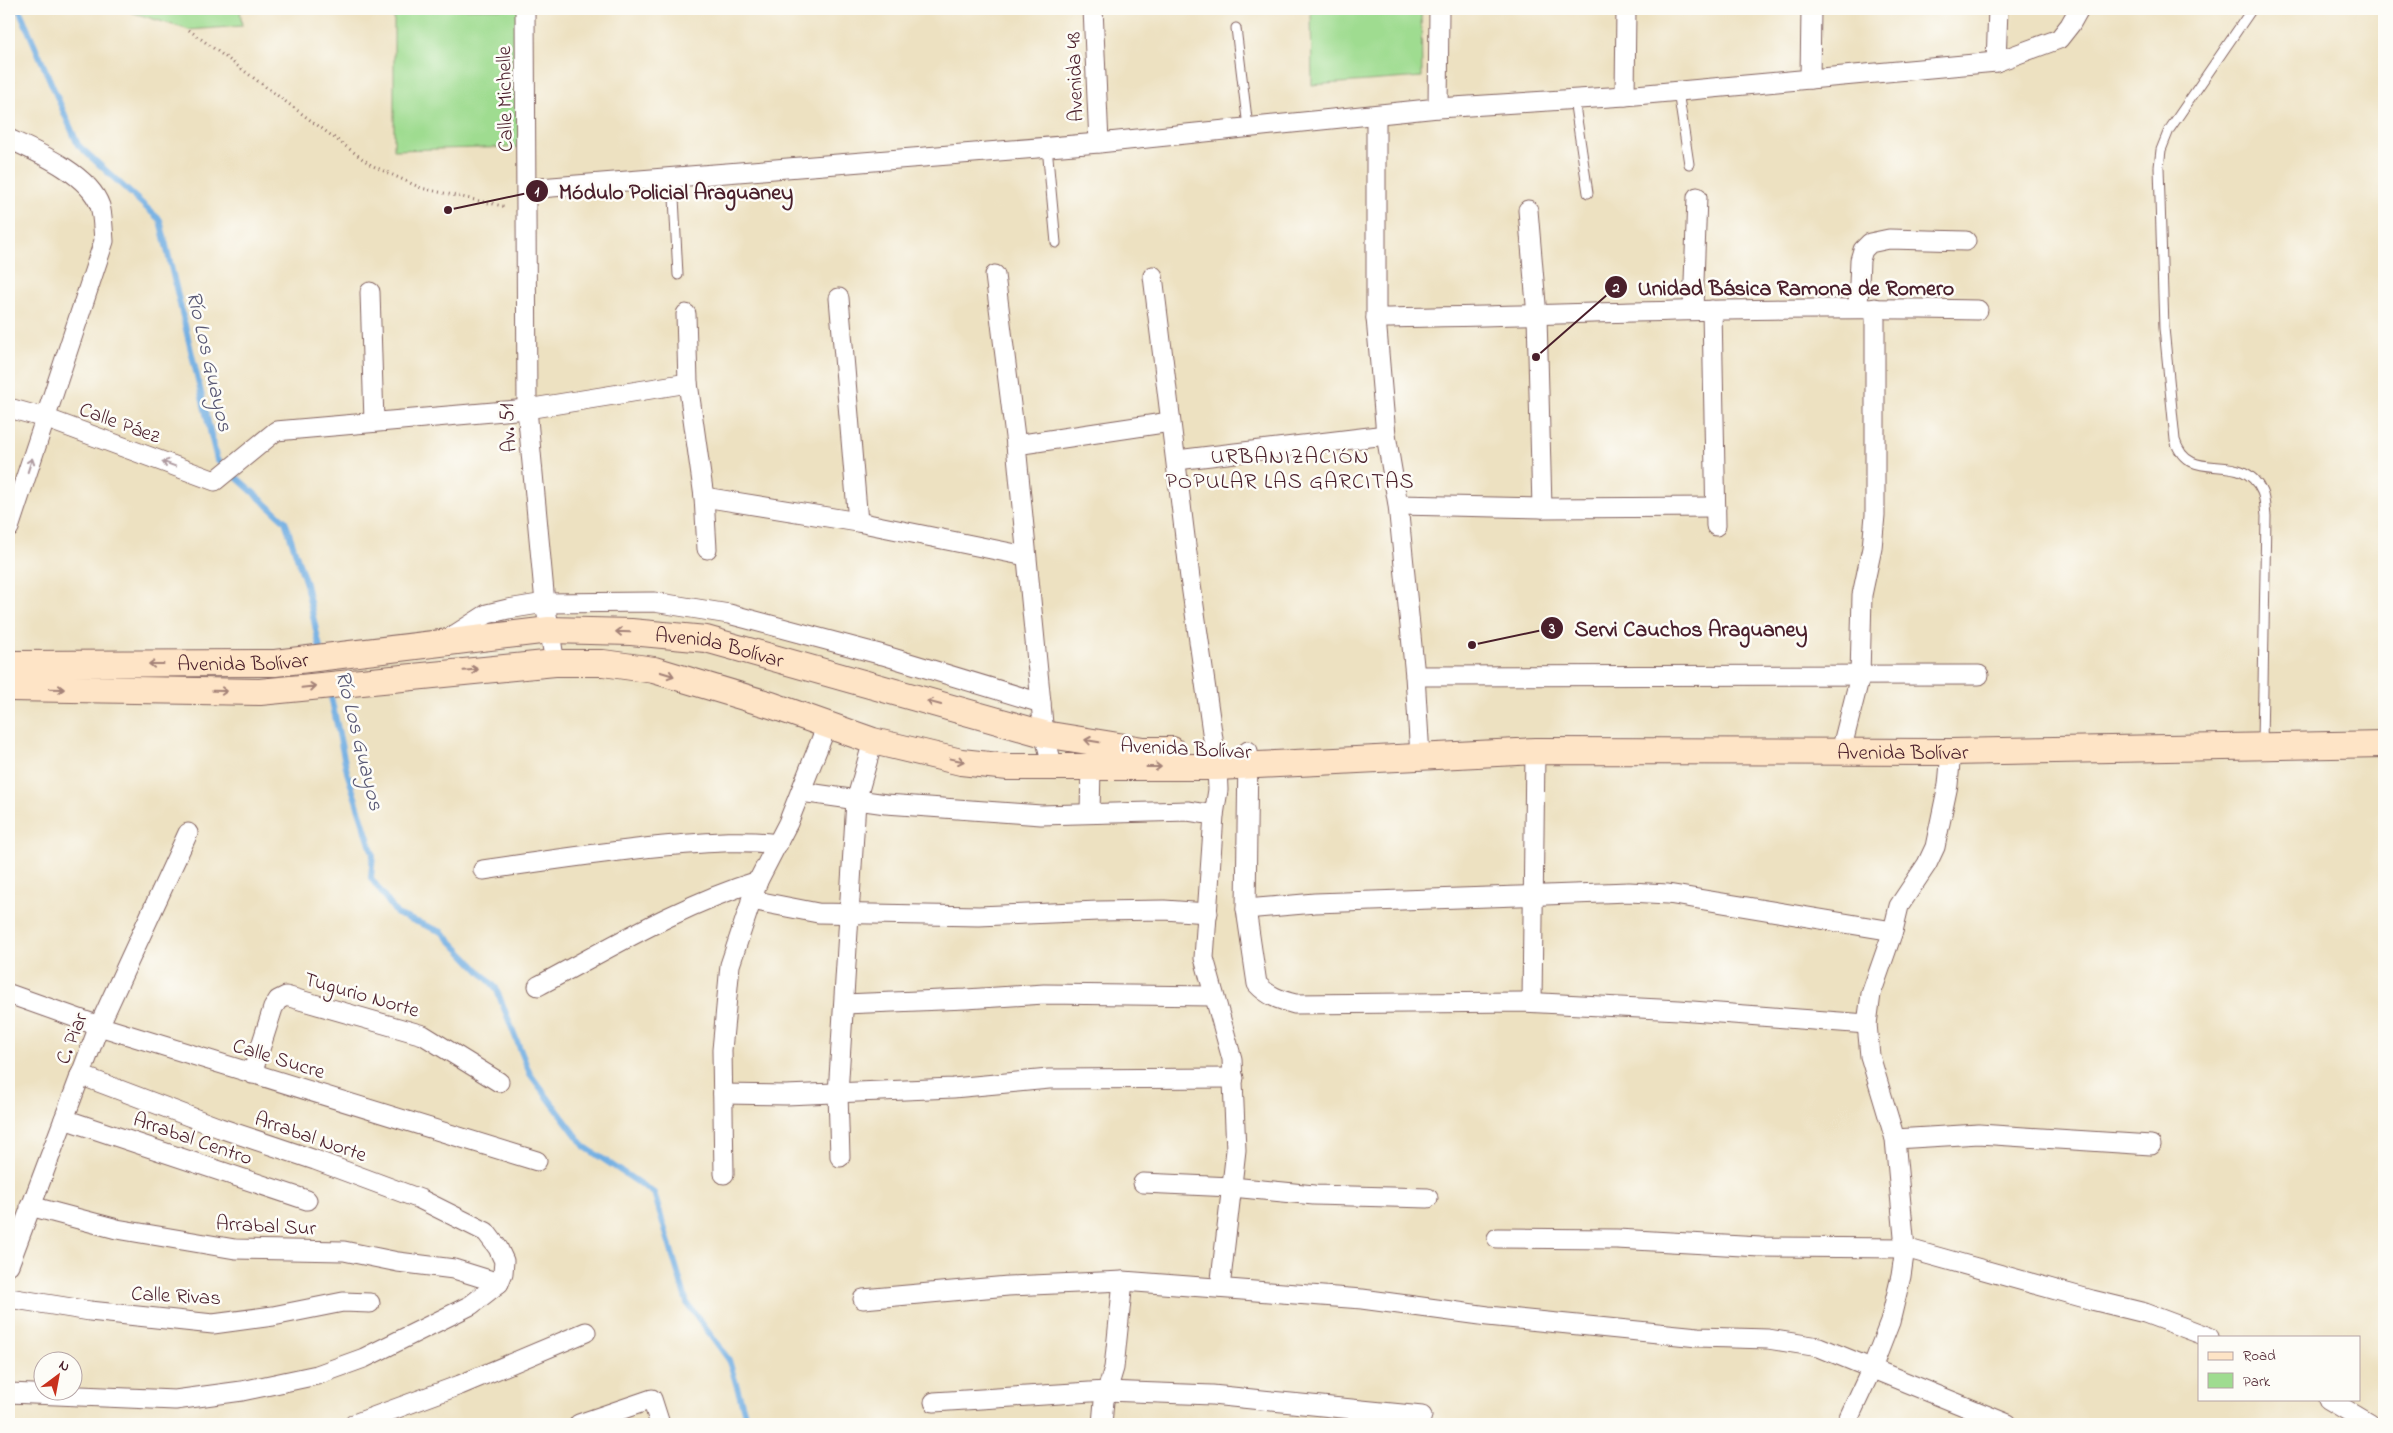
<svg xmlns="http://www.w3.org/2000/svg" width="2393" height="1433" viewBox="0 0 2393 1433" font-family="'Indie Flower',sans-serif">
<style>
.green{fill:#9fdc90;stroke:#747e5e}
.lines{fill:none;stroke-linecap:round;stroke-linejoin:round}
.stream{stroke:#70ade2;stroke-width:6}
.service-casing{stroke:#836360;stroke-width:11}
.minor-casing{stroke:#836360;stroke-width:21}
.secondary-casing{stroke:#836360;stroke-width:28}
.path{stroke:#836360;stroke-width:3;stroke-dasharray:1 4;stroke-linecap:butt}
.service{stroke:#fff;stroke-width:9}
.minor{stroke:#fff;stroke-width:19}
.secondary{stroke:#fee4c6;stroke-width:26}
.oneway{stroke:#ae9aa0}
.oneway2{stroke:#a48278}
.labels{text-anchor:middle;stroke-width:5;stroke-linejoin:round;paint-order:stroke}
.street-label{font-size:21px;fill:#4a1f2b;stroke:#fdfcf7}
.water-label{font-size:22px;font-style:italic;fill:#595874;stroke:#fdfcf7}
.neighbourhood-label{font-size:22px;letter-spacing:1px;fill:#4a1f2b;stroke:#fdfcf7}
.leader{fill:none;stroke:#4a1f2b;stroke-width:2}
.callout-dot{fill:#4a1f2b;stroke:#fdfcf7;stroke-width:2}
.mark-label{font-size:15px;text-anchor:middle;font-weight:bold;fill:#fff}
.callout-label{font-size:22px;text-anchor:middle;font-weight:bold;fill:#4a1f2b;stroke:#fdfcf7;stroke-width:5;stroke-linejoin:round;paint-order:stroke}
</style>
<rect width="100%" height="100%" fill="#fdfcf7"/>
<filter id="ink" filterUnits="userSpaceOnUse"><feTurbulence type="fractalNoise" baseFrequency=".02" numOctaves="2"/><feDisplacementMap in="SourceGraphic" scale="10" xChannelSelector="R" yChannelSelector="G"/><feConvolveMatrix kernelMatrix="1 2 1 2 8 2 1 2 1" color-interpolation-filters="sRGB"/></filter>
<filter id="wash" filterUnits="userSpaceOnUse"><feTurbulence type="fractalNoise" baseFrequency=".0096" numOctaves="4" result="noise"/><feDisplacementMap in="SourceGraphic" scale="20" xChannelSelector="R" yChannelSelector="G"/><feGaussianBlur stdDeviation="1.12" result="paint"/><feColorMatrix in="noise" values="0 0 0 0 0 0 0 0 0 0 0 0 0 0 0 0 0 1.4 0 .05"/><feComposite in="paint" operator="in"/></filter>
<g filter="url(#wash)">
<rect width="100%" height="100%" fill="#ede1c1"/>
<g class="green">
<polygon points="121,9 240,9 242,26 189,30"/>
<polygon points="394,9 521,9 523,147 394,150"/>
<polygon points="1311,9 1421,9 1422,77 1312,85"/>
</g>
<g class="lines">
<g class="stream">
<polyline points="19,9 78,145 160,220 217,460 285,521 306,584 321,653"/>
<polyline points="330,692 347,772 373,854 371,878 397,914 442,932 496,988 530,1074 585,1147 654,1193 687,1303 729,1360 748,1424"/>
</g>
</g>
</g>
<g filter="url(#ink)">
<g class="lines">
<g class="service-casing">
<g id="service">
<path d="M2252,9l-83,121 -8,20 -2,17 5,161 11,112c14,48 67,6 87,52 3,7 3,17 4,24l-4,227"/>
<polyline points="1236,28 1248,127"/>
<polyline points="1678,91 1689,164"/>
<polyline points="1574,99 1588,193"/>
<polyline points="1047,147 1056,243"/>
<polyline points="673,178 678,275"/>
</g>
</g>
<g class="minor-casing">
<g id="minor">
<polyline points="525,9 527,409 545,603 555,663"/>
<polyline points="1093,9 1099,143"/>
<polyline points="1996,62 1998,9"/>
<polyline points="1810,79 1811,9"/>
<polyline points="1625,96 1626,9"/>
<polyline points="1438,108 1439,9"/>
<polyline points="1376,115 1376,318 1386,435 1398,505 1415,676 1420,756"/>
<path d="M9,139c28,13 80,35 91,67 3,10 3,24 4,35l-95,287"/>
<polyline points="527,189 1099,143 1438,108 1625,96 1996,62 2059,39 2070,25 2079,9"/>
<polyline points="1528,210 1537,316 1542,508"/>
<polyline points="995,275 1016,445 1044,734 1053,767"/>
<polyline points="1153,276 1190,578 1217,767 1218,790 1214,815"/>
<polyline points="370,292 374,422"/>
<polyline points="839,298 858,522"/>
<polyline points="1858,308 1860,260 1863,250 1870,243 1889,239 1966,241"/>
<polyline points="1693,310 1697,197"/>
<polyline points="1712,310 1716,526"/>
<polyline points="686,314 688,383 704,497 707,549"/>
<path d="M1376,318c201,-3 402,-13 602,-8"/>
<polyline points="9,408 45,418 215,481 276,431 527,409 688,383"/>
<polyline points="1016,445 1170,422"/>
<polyline points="1177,460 1386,435"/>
<polyline points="704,497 858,522 1026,556"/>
<polyline points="1398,505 1542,508 1716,507"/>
<polyline points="445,641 487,614 508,609 545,603 654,602 729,614 883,655 1041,703"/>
<polyline points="1415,676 1979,675"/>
<path d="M1248,751l-2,158 11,75c11,12 23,16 38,20l227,-2 157,8 188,14"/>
<polyline points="1841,751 1860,676 1862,595 1872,548 1875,515 1875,308"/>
<polyline points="801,792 886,804 1041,815 1188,811 1214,815 1204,958 1232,1059 1236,1150 1220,1288"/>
<polyline points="1090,813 1091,767"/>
<path d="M483,870c60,-9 121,-18 181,-24 39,-3 76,-7 114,-2"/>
<polyline points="751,900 818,913 979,916 1098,911 1164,910 1208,913"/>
<polyline points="1246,909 1315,903 1629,892 1668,894 1893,931"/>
<path d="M538,986c72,-38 142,-81 220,-105"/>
<polyline points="9,994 99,1026 537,1161"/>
<polyline points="1532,1002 1535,751"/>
<polyline points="844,1004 966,999 1044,994 1214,996"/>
<polyline points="252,1074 273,1008 278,1000 286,996 423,1035 499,1082"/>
<polyline points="723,1094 786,1095 953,1088 1049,1079 1234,1078"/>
<polyline points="64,1119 307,1200"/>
<polyline points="1895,1139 1979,1134 2151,1145"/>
<polyline points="840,1157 838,1094 856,801 873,741"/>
<polyline points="724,1174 722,1050 730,965 758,881 788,823 827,725"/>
<polyline points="1143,1183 1232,1187 1314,1195 1428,1198"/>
<polyline points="30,1206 117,1229 235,1249 344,1251 398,1262 454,1269 499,1283"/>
<polyline points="1497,1238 1617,1239 1760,1247 1905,1248 2092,1300 2145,1313 2209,1337"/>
<polyline points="9,1265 99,1026 188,833"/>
<polyline points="9,1298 90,1311 213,1324 273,1316 343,1302 370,1303"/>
<polyline points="863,1299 1008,1286 1123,1281 1362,1299 1488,1316 1698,1337 1768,1339 1819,1347 2008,1424"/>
<polyline points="9,1393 175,1400 242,1391 317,1375 364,1358 471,1305 499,1283 503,1273 504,1261 498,1248 486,1232 420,1199 315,1160 220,1128 80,1075"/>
<polyline points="2328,1399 2370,1424"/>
<polyline points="934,1402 1106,1391 1212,1395 1422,1416"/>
<polyline points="354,1424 460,1385 586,1332"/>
<polyline points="579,1424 652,1399 660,1424"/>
<polyline points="1102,1424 1104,1401 1114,1368 1123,1281"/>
<polyline points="1846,1424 1872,1368 1890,1322 1901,1276 1905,1248 1895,1139 1870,1056 1867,1024 1871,994 1893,931 1899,906 1927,864 1935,847 1948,785 1951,752"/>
</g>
</g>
<g class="secondary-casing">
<g id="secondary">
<path id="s1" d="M9,664l266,-1 274,-33 82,2 75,7 338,95 99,16h29"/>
<path id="s2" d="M9,688l251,4 295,-29h48l51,7 117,35 102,36 88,21 47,5h209l318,-16 416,1 433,-8"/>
</g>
</g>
<polyline class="path" points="189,30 371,165 421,188 507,207"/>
<use href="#service" class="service"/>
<use href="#minor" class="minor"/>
<use href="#secondary" class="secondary"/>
</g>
<defs><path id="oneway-shaft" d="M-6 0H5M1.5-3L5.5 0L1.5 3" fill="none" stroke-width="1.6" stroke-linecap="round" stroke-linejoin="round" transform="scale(1.25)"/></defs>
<g class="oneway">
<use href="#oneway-shaft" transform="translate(169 464) rotate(-160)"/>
<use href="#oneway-shaft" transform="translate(30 465) rotate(-72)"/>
</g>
<g class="oneway2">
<use href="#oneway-shaft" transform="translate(623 632) rotate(-178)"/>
<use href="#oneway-shaft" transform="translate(156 664) rotate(180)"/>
<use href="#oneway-shaft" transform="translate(471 670) rotate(-5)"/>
<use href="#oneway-shaft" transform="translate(667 674) rotate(17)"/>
<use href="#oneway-shaft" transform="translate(309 687) rotate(-6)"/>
<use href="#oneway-shaft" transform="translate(57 689) rotate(1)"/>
<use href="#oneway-shaft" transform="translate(220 691) rotate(1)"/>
<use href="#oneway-shaft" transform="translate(934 703) rotate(-165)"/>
<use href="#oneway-shaft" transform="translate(1092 741) rotate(-171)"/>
<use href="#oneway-shaft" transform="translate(957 760) rotate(11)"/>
<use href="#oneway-shaft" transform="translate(1154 767)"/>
</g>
</g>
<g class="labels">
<g class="street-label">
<text transform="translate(1074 77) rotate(-92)" y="7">Avenida 48</text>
<text transform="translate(504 99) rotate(-91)" y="7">Calle Michelle</text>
<text transform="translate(120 422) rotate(20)" y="7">Calle Páez</text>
<text transform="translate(507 428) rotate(-94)" y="7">Av. 51</text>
<text dy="7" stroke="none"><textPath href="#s1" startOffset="714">Avenida Bolívar</textPath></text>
<text dy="7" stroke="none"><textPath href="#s1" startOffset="234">Avenida Bolívar</textPath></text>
<text transform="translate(1186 748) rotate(3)" y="7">Avenida Bolívar</text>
<text dy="7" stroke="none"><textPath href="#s2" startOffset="1910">Avenida Bolívar</textPath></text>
<text transform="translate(362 994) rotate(16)" y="7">Tugurio Norte</text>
<text transform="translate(71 1038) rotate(-68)" y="7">C. Piar</text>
<text transform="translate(279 1058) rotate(17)" y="7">Calle Sucre</text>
<text transform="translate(311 1136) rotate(19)" y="7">Arrabal Norte</text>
<text transform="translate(193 1138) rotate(19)" y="7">Arrabal Centro</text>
<text transform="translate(266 1225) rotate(3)" y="7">Arrabal Sur</text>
<text transform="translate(176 1295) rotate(3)" y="7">Calle Rivas</text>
</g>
<g class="water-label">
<text transform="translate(211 361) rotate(77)" y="8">Río Los Guayos</text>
<text transform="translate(361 740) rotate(76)" y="8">Río Los Guayos</text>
</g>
<g class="neighbourhood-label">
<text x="1290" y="463">URBANIZACIÓN<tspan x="1290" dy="25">POPULAR LAS GARCITAS</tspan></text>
</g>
</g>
<path class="leader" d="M448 210L537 191M1536 357L1616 287M1472 645L1552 628"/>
<g class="callout-dot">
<circle cx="448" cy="210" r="5"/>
<circle cx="1536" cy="357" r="5"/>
<circle cx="1472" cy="645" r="5"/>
<circle cx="537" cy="191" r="12"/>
<circle cx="1616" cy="287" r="12"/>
<circle cx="1552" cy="628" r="12"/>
</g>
<g class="mark-label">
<text x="537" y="196">1</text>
<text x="1616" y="292">2</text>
<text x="1552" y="633">3</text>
</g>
<g class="callout-label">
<text x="676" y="199">Módulo Policial Araguaney</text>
<text x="1796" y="295">Unidad Básica Ramona de Romero</text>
<text x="1691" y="636">Servi Cauchos Araguaney</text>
</g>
<rect width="2393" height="1433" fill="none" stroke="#fdfcf7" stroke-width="30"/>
<rect x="2198" y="1336" width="162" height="65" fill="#fdfcf7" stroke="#b5a4a5"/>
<rect x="2208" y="1352" width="25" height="8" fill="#fee4c6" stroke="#b5a4a5"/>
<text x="2243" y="1360" font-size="15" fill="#4a1f2b">Road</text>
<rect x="2208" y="1373" width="25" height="15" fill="#9fdc90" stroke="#b5a4a5"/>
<text x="2243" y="1386" font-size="15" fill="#4a1f2b">Park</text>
<g transform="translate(58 1376) rotate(32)"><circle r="24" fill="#fdfcf7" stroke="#b5a4a5"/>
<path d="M0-4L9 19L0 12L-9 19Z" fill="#c8321e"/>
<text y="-8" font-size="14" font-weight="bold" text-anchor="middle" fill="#4a1f2b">N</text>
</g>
</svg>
